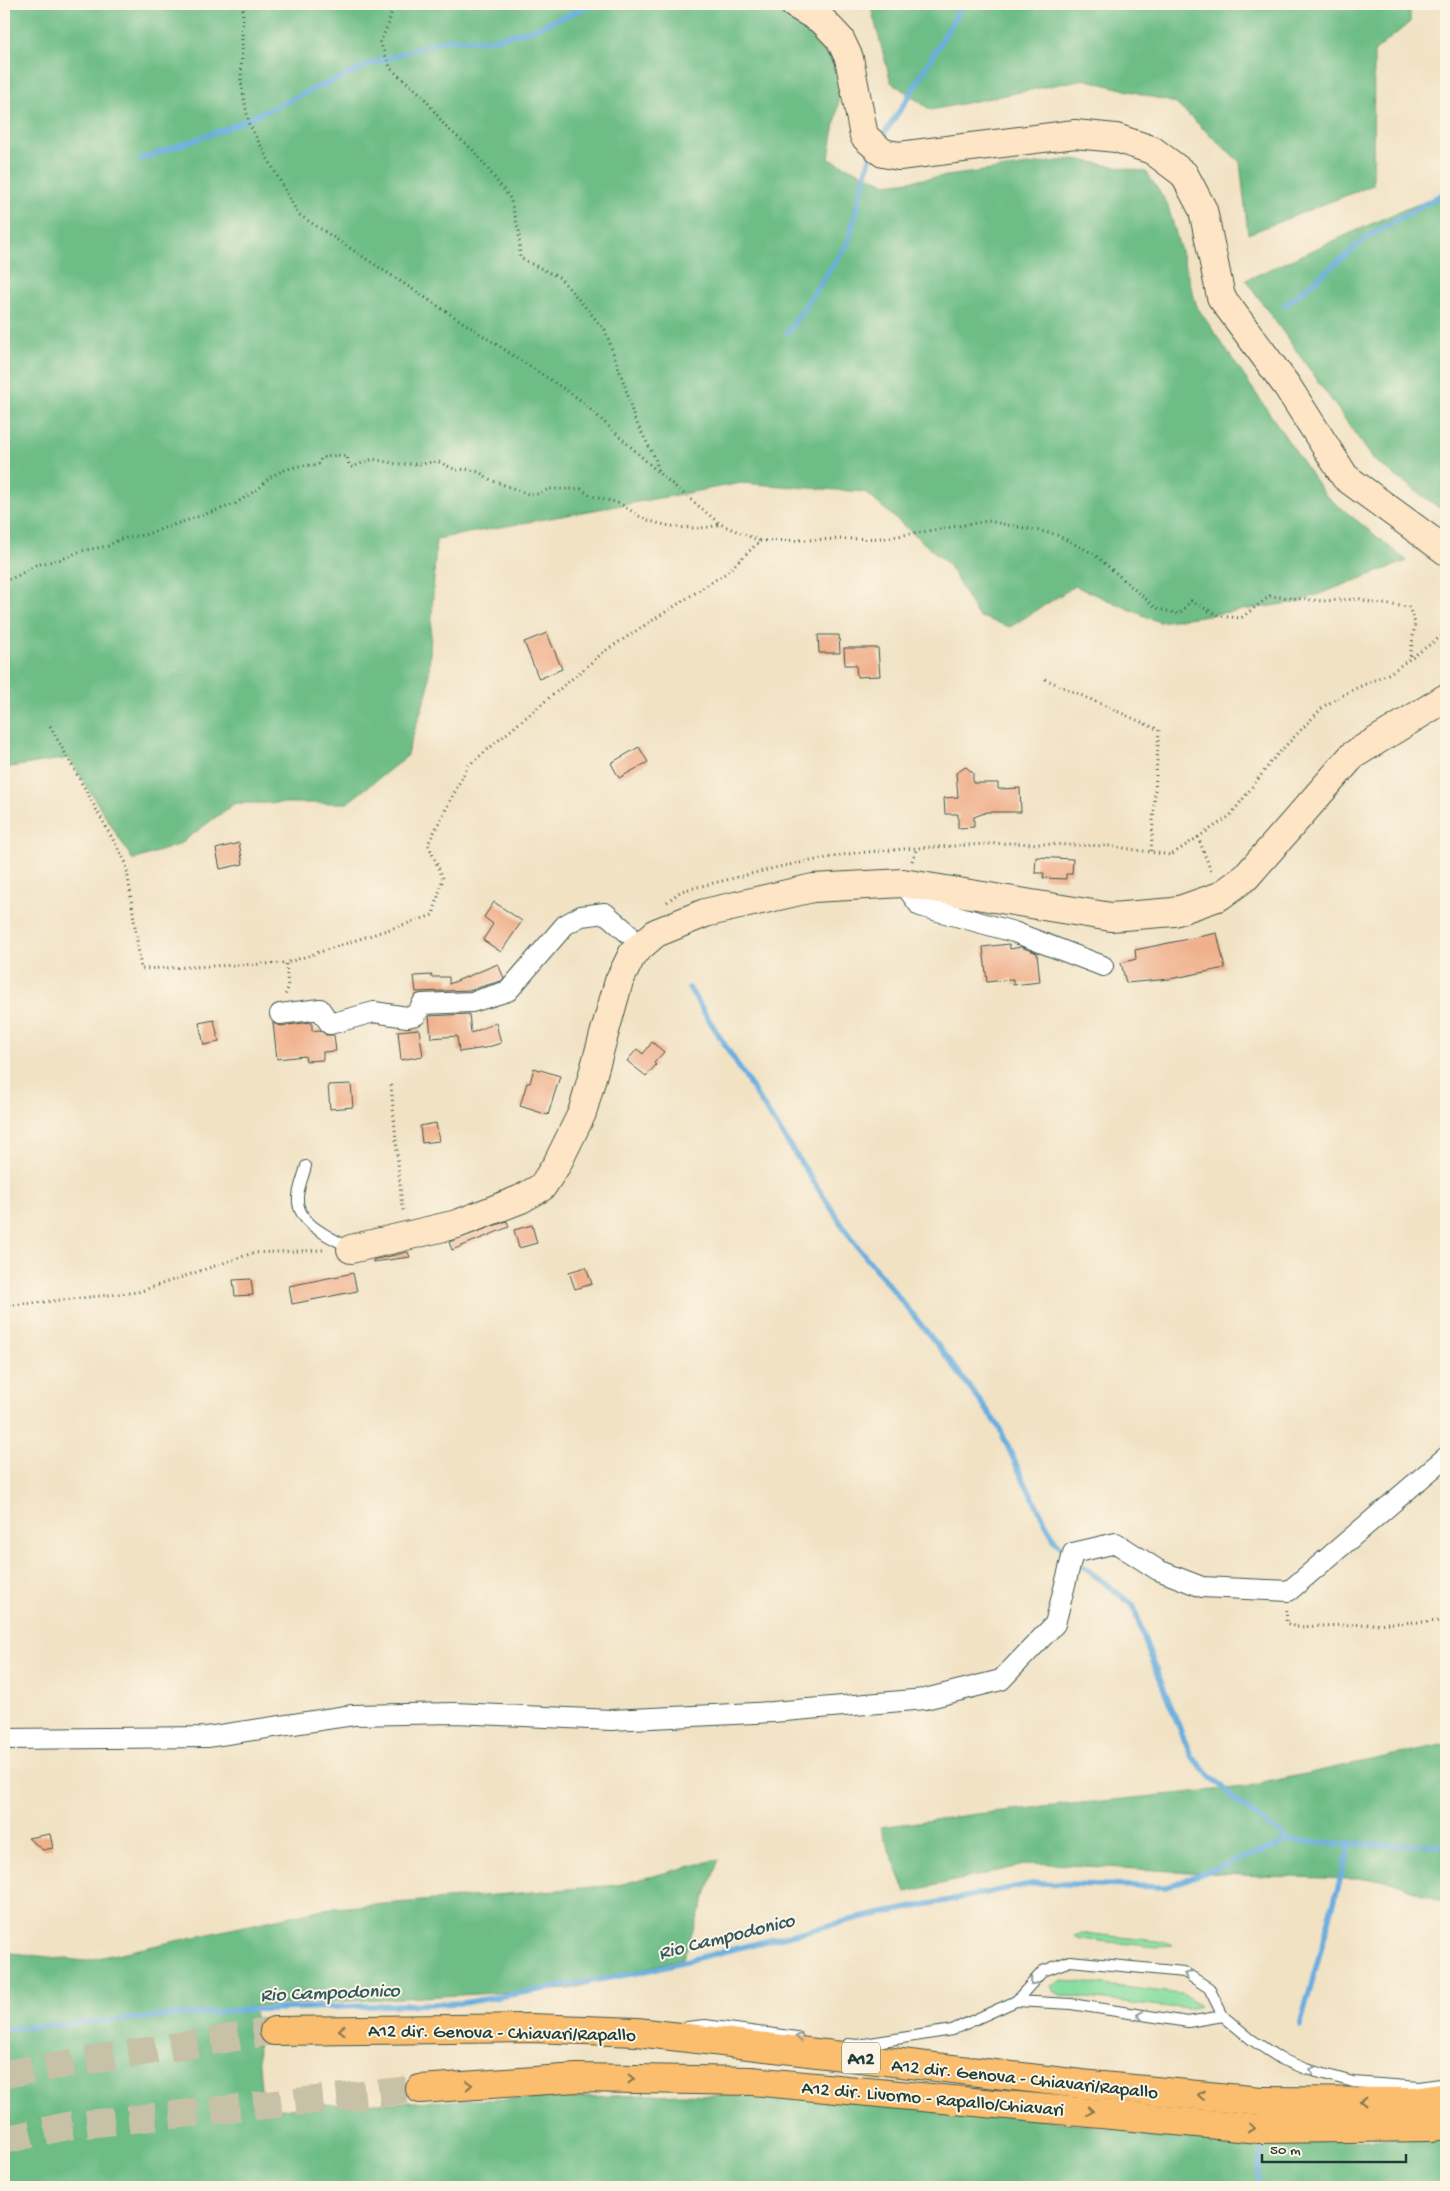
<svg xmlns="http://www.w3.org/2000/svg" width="1450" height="2191" viewBox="0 0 1450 2191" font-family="'Gochi Hand',sans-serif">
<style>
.green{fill:#88dea1;stroke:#548e6a}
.forest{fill:#6ebd87;stroke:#467d5e}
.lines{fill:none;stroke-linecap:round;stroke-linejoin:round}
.stream{stroke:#69aedf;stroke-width:5.5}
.building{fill:#f0b08c}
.highway-tunnel{stroke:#c7c1a7;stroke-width:28;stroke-dasharray:28 14;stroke-linecap:butt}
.lane-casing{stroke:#3e564a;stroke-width:12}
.street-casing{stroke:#3e564a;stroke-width:22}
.secondary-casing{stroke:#3e564a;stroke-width:30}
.highway-casing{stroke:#3e564a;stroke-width:30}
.path{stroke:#3e564a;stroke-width:3;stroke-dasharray:1 4;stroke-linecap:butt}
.lane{stroke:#fff;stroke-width:10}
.street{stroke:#fff;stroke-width:20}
.secondary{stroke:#fde5c5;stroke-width:28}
.highway{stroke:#fabe6e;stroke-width:28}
.oneway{stroke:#8f9e9a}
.oneway2{stroke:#82774e}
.labels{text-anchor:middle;stroke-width:4;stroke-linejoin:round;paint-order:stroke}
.shield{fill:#fcf5e5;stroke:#617469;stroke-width:1}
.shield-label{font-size:18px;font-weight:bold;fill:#1f3d34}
.street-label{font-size:19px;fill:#1f3d34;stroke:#fcf5e5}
.water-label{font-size:20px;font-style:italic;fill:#32595f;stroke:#fcf5e5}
</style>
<rect width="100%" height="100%" fill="#fcf5e5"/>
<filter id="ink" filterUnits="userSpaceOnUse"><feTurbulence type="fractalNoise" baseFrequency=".02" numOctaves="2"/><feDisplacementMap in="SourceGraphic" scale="10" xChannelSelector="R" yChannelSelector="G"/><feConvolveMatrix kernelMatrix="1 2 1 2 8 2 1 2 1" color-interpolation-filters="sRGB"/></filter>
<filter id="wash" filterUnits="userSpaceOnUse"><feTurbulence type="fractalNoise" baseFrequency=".0096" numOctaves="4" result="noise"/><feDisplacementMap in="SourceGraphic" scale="20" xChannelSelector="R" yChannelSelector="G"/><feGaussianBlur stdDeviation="1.12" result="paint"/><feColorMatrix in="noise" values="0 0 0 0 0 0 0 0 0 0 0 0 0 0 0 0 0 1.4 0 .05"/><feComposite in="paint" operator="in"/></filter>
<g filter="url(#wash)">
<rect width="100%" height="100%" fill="#f1e2c4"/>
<g class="green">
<polygon points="1083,1933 1166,1942 1173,1946 1158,1947 1080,1939 1075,1936"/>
<polygon points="1062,1980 1182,1994 1200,2006 1188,2009 1060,1995 1054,1992 1051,1986"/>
</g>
<g class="forest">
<path d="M4,4h765c17,11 68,49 70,70 3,28 -7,57 -10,85l58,25 187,-25 72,13 21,31 30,104 128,188 82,66 -109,41 -139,20 -84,-36 -65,41 -32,-11 -30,-52 -83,-72 -124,-9 -305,56 -8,150 -22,68 -59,46h-112l-57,42 -45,15 -64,-102 -65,10z"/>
<polygon points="870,4 1410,4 1410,22 1374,52 1373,185 1248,234 1240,162 1175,103 1084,79 931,110 891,82"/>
<polygon points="1446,194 1446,513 1374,460 1246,280 1398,212"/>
<polygon points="1446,1744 1446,1904 1389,1880 1260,1876 1033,1863 906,1892 880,1827 992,1812 1244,1787"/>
<polygon points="719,1859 683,1958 570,1989 254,2006 263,2112 310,2105 683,2094 925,2104 1255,2146 1446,2136 1446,2187 4,2187 4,1952 84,1961 323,1909 618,1885"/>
</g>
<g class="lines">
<g class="stream">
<polyline points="880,140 906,101 963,4"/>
<polyline points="141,159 225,129 371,64 447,39 490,40 531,30 595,4"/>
<polyline points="1285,305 1369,236 1446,192"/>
<polyline points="787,333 848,243 871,154"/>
<polyline points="689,988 759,1099 852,1240 944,1353 998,1425 1019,1471 1055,1541 1068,1553"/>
<polyline points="1076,1561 1133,1605 1149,1652 1191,1756 1237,1802 1289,1841"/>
<polyline points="1300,2025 1350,1844"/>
<polyline points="4,2029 240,2010 463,2003 637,1973 859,1918 1036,1883 1166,1887 1289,1841 1350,1844 1446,1845"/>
<polyline points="1258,2187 1258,2168 1262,2153"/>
</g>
</g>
<g id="blocks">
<g class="building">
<polygon points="547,633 562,669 539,679 524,642"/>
<polygon points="818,635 839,635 840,653 819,653"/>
<polygon points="844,648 878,648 880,676 857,677 856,665 845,665"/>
<polygon points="639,747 648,762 619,778 611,763"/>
<polygon points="966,767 973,773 973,783 998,783 998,789 1020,788 1021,812 987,812 974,817 974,827 958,828 958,814 945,814 944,798 958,797 956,773"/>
<polygon points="239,843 243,864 220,869 216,849"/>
<polygon points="1036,857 1073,859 1072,874 1066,874 1066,879 1043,878 1044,873 1035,873"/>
<polygon points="494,902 522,921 501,952 483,940 493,924 484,917"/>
<polygon points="1217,933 1225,968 1170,979 1126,983 1121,963 1136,959 1135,950"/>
<polygon points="1009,944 1010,949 1021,947 1037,953 1040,982 1013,985 1013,979 987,982 983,947"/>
<polygon points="498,964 504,978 501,981 470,990 416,992 414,976 432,975 431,977 449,977 449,984"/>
<polygon points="469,1014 471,1033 496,1023 501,1043 485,1048 459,1052 457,1036 431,1038 429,1016"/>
<polygon points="214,1020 219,1042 204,1045 199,1023"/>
<polygon points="312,1022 312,1031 320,1030 326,1035 334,1035 336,1051 323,1052 323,1060 306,1061 305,1056 277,1059 273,1023 281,1026"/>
<polygon points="419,1029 423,1056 401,1060 398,1031"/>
<polygon points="652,1042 664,1052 654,1063 656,1065 646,1076 627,1061 637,1049 643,1054"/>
<polygon points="534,1068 560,1076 548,1115 520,1106 527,1083 530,1083"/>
<polygon points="351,1084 353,1107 330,1109 328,1085"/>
<polygon points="436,1123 439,1141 422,1143 420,1126"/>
<polygon points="507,1221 509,1227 452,1250 449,1242"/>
<polygon points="532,1225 537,1243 519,1248 514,1230"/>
<polygon points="408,1252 410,1257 373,1262 373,1260"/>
<polygon points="586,1267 592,1284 575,1289 569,1272"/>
<polygon points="353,1273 357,1291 292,1304 289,1286"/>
<polygon points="251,1279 253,1295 235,1296 233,1280"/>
<polygon points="50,1834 53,1848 43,1850 28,1838"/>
</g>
</g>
</g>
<g filter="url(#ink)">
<use href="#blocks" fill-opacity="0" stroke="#3e564a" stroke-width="1"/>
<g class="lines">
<g class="highway-tunnel">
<polyline points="4,2074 274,2031"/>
<polyline points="4,2140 67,2126 420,2089"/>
</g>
<g class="lane-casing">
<g id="lane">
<path d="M306,1166c-2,9 -7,20 -8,30 -3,28 33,41 52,52"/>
<polyline points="1016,2001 1071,2004 1188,2022 1223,2016"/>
<polyline points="687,2027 705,2025 797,2037"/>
<polyline points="848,2044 858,2045 952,2030 1016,2001 1043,1971 1070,1961 1184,1972 1209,1988 1223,2016 1252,2040 1281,2059 1306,2069 1353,2082 1420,2087 1440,2084"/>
</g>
</g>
<g class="street-casing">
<g id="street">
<polyline points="903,883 920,906 1014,932 1103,966"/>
<polyline points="280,1014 320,1009 330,1024 374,1012 407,1017 416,1015 422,1004 472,1002 508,991 565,925 581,916 605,913 628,933"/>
<polyline points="4,1739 207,1737 353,1715 455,1713 611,1720 773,1712 925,1699 1001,1680 1055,1624 1073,1553 1116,1543 1158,1570 1202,1587 1289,1591 1446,1457"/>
</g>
</g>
<g class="secondary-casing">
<g id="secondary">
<polyline points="794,4 823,21 840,39 849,58 864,136 883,153 899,156 1075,134 1116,138 1152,150 1184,174 1203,210 1221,297 1287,386 1345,477 1446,551"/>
<polyline points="351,1249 457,1224 521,1199 542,1187 557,1164 582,1113 619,981 633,953 656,933 705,913 813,888 903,883 1111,917 1174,912 1220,896 1246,877 1353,755 1446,698"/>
</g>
</g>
<g class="highway-casing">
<g id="highway">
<polyline points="274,2031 531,2028 637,2032 1081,2084 1261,2101 1415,2102 1446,2097"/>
<polyline points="420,2089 577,2078 752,2081 1260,2129 1430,2127 1446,2125"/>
</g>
</g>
<g class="path">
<polyline points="243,4 241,82 249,124 298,214 578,398 659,473 720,524 760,541 726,573 605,651 468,766 428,844 443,878 433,915 286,963 288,988 285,995"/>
<polyline points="393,4 389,23 380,42 391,69 422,95 446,127 474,151 510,198 519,231 520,258 560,278 605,330 625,386 634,418 655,458 659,472"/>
<polyline points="760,541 886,538 988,521 1055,534 1094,554 1156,608 1179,614 1191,601 1219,616 1241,618 1270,596 1323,601 1360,599 1374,603 1409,607 1415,623 1410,658"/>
<path d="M4,581l13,-5 19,-11 26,-6 19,-8 27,-5 12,-7 24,-4 91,-31c8,-6 15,-10 23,-15 4,-3 7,-8 11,-11 12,-8 32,-15 46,-12l4,-2 2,-6 17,-3 9,2 2,8 3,2 21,-8 24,5h25l15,-3 19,9 10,-1 13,3 12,8 37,14h10l11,-5h32c14,11 24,9 39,15 9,4 15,11 23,14 19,9 58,14 77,6"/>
<polyline points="1045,679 1159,730 1151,852"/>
<polyline points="50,726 126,863 141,969 286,963"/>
<polyline points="1198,837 1212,874"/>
<polyline points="912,861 917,848"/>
<polyline points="667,902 681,891 783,866 854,853 917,848 1007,843 1109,846 1171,855 1230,816 1274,758 1324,706 1350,691 1390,673 1446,633"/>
<polyline points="391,1085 402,1207 404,1213"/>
<polyline points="4,1306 138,1292 253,1253 323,1250"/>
<polyline points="1287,1610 1286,1623 1296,1627 1446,1621"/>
</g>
<use href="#lane" class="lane"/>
<use href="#street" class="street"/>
<use href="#secondary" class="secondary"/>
<use href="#highway" class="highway"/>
</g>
<defs><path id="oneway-chevron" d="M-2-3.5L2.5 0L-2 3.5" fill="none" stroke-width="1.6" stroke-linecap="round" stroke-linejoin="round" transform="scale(1.25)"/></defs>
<g class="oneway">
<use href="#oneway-chevron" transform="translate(1187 1975) rotate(-155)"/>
<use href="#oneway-chevron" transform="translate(1033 1982) rotate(131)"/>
<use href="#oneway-chevron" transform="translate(1140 2015) rotate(-171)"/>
<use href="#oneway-chevron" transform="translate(799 2037) rotate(-173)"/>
<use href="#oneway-chevron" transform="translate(1312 2070) rotate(-164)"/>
</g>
<g class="oneway2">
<use href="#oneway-chevron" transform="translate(342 2030) rotate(179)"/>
<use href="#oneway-chevron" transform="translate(631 2079) rotate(1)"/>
<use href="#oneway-chevron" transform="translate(469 2085) rotate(-4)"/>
<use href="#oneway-chevron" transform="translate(1201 2095) rotate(-175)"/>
<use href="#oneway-chevron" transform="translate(1363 2101) rotate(-180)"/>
<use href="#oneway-chevron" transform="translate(1090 2111) rotate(6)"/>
<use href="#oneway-chevron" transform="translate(1251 2128) rotate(6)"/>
</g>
</g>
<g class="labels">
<rect class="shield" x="842" y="2042.5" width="38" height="31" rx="4"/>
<g class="shield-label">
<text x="861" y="2064">A12</text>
</g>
<g class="street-label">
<text transform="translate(502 2031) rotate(1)" y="7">A12 dir. Genova - Chiavari/Rapallo</text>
<text transform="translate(1025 2077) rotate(6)" y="7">A12 dir. Genova - Chiavari/Rapallo</text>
<text transform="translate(933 2097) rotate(5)" y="7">A12 dir. Livorno - Rapallo/Chiavari</text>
</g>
<g class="water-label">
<text transform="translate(726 1935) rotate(-14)" y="7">Rio Campodonico</text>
<text transform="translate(330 1991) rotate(-2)" y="7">Rio Campodonico</text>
</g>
</g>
<rect width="1450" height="2191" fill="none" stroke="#fcf5e5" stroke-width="20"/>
<path d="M1262 2154v8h144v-8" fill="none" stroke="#1f3d34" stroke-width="2.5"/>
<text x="1270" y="2154" font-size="15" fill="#1f3d34" stroke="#fcf5e5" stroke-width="4" paint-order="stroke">50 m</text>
</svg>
